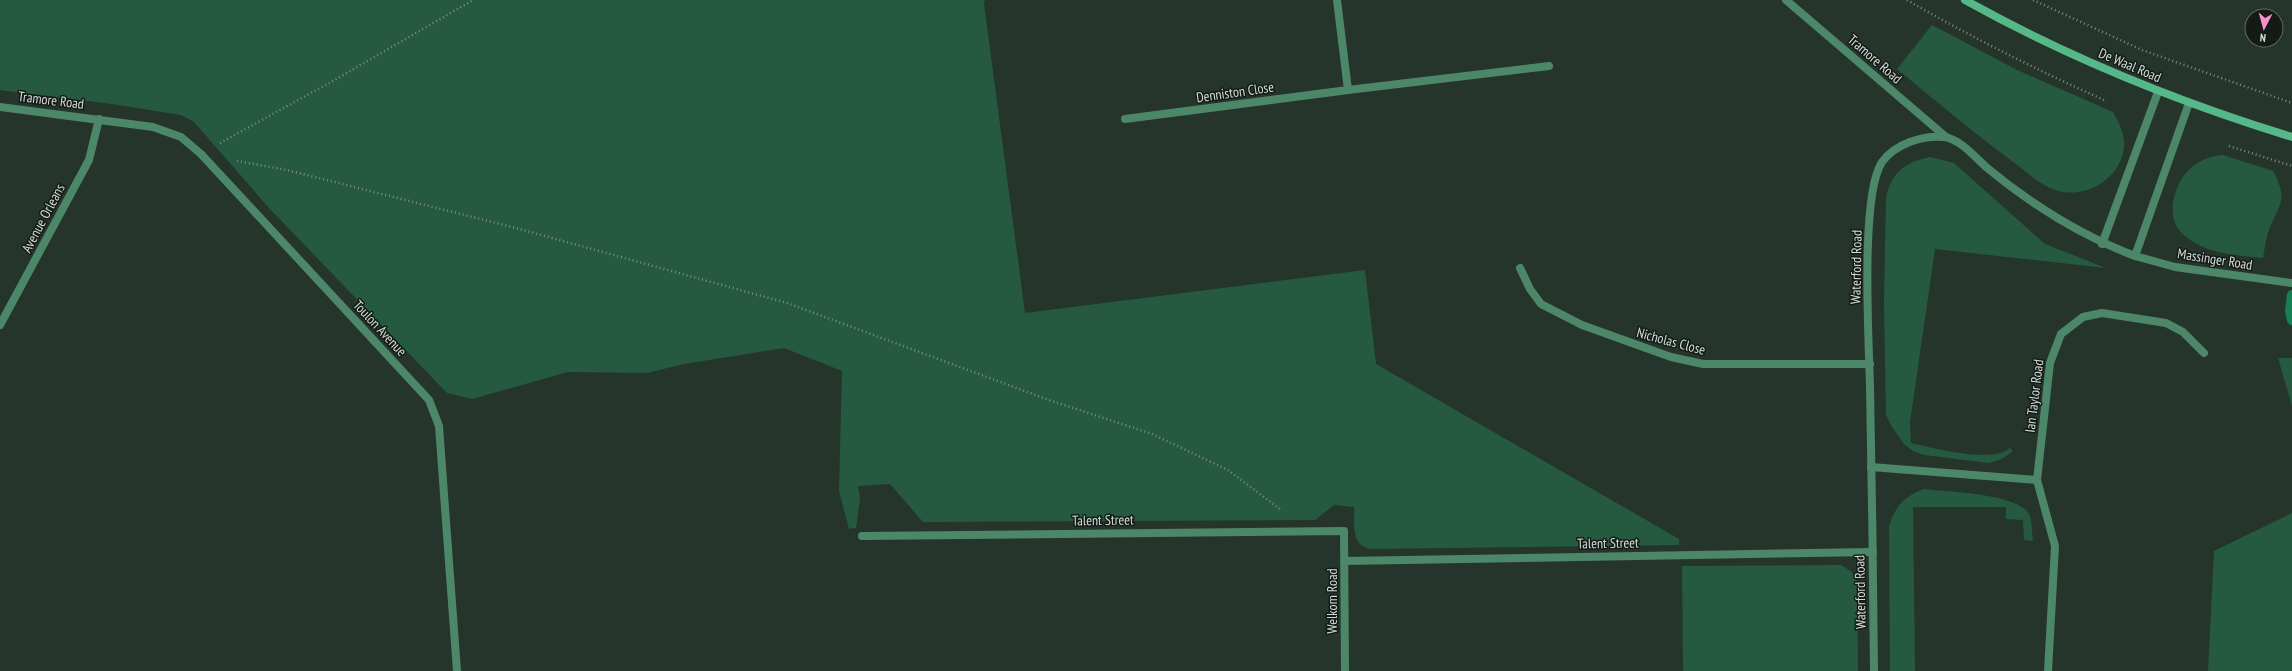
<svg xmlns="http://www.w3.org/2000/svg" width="2292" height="671" font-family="'PT Sans Narrow',sans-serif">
  <rect width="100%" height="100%" fill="#25352c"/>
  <path fill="#255a40" d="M0,0H985L984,4L1025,313L1365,270L1376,364L1679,539V545L1371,549C1350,545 1355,524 1354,507L1334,505L1315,520L923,522L890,484L858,486L860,499L856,528L849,529L839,491L842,371L784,348L684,364L647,373L568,372L472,399L447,393L269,208L194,122L181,115L112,104L0,90Z
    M1932,25L2017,70L2113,112C2120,124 2127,139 2123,153C2117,179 2089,196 2063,192C2045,189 2030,175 2016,164C1975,134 1936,101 1897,69Z
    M2223,155L2273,171C2287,198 2282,200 2270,227C2266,237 2265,247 2263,258C2235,255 2203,254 2182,233C2164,217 2175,180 2192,167C2202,159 2211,156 2223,155Z
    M1930,157L1954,163L2045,244L2106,268L1935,249L1910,422L1911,443C1933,448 1993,464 2010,448L2013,451L2002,459L1989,463L1924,455L1913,451L1904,444L1892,427L1886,415L1884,302L1886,198C1891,172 1906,162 1930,157Z
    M2278,358H2292V406Z
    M1924,489C1946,492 2021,493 2030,516C2032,523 2032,533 2033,541L2024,540L2023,520L2006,519V507H1913L1915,671H1890L1889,526C1895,507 1904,496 1924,489Z
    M2292,513V671H2208L2214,551Z
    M1841,565L1852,572L1857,582L1858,671H1683L1682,566Z"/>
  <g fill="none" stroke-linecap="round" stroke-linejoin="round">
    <path stroke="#168054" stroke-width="10" d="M2292,295L2290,310L2292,320"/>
    <path stroke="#7f8c85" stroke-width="2.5" stroke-dasharray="1 3" stroke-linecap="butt" d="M1907,0C1971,37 2037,70 2104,100
      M2033,0L2142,50L2292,103
      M220,143L331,82L473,0
      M2229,146L2292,166
      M237,161L287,170L516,228L787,303L1049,400L1152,434L1228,470L1280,509"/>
    <path stroke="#4d8769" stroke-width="8" d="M1337,0L1348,90
      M1786,0L1946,137
      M0,107L153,127L181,137L201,154L429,400L439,426L457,671
      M1125,119L1348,90L1549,66
      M2135,256L2175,267L2292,283
      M1520,268L1530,289L1541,304L1582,325L1671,357L1703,364H1870
      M0,325L89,160L99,119
      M1871,467L2037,480
      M862,536L1344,531L1345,671
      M1344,561L1873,552
      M2048,671L2055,546L2037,480L2050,363L2061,334L2083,317L2102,313L2166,323L2183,332L2204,353"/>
    <path stroke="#4d8769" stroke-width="8" d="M2102,244L2158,92
      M1874,671C1873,576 1872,482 1870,387C1869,342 1860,195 1882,162C1895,144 1922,135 1944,137C1960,139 1975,157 1986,167C2032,205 2079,235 2135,256L2189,103"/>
    <path stroke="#56b888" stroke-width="8" d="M1965,0C2069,58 2178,102 2292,137"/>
  </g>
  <g text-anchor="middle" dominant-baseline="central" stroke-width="3" stroke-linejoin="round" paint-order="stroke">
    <g font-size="14" fill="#d3ddd7" stroke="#141b17">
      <text transform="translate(1875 59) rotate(41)">Tramore Road</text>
      <text transform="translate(2130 65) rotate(23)">De Waal Road</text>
      <text transform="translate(1235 92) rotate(-8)">Denniston Close</text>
      <text transform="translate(51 100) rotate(7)">Tramore Road</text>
      <text transform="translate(43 218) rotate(-62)">Avenue Orleans</text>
      <text transform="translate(2215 259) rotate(9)">Massinger Road</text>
      <text transform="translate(1856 267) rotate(-89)">Waterford Road</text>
      <text transform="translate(380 328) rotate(47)">Toulon Avenue</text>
      <text transform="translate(1671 341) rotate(15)">Nicholas Close</text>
      <text transform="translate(2034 396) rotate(-83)">Ian Taylor Road</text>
      <text transform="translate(1103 520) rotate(-1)">Talent Street</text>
      <text transform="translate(1608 543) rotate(-1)">Talent Street</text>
      <text transform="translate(1860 592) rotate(-91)">Waterford Road</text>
      <text transform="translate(1332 601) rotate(-90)">Welkom Road</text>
    </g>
  </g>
  <g transform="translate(2264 28) rotate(186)"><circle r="19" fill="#141b17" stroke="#606964"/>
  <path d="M0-3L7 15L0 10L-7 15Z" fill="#f890cc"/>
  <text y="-6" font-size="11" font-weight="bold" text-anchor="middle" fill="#d3ddd7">N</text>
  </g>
</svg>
